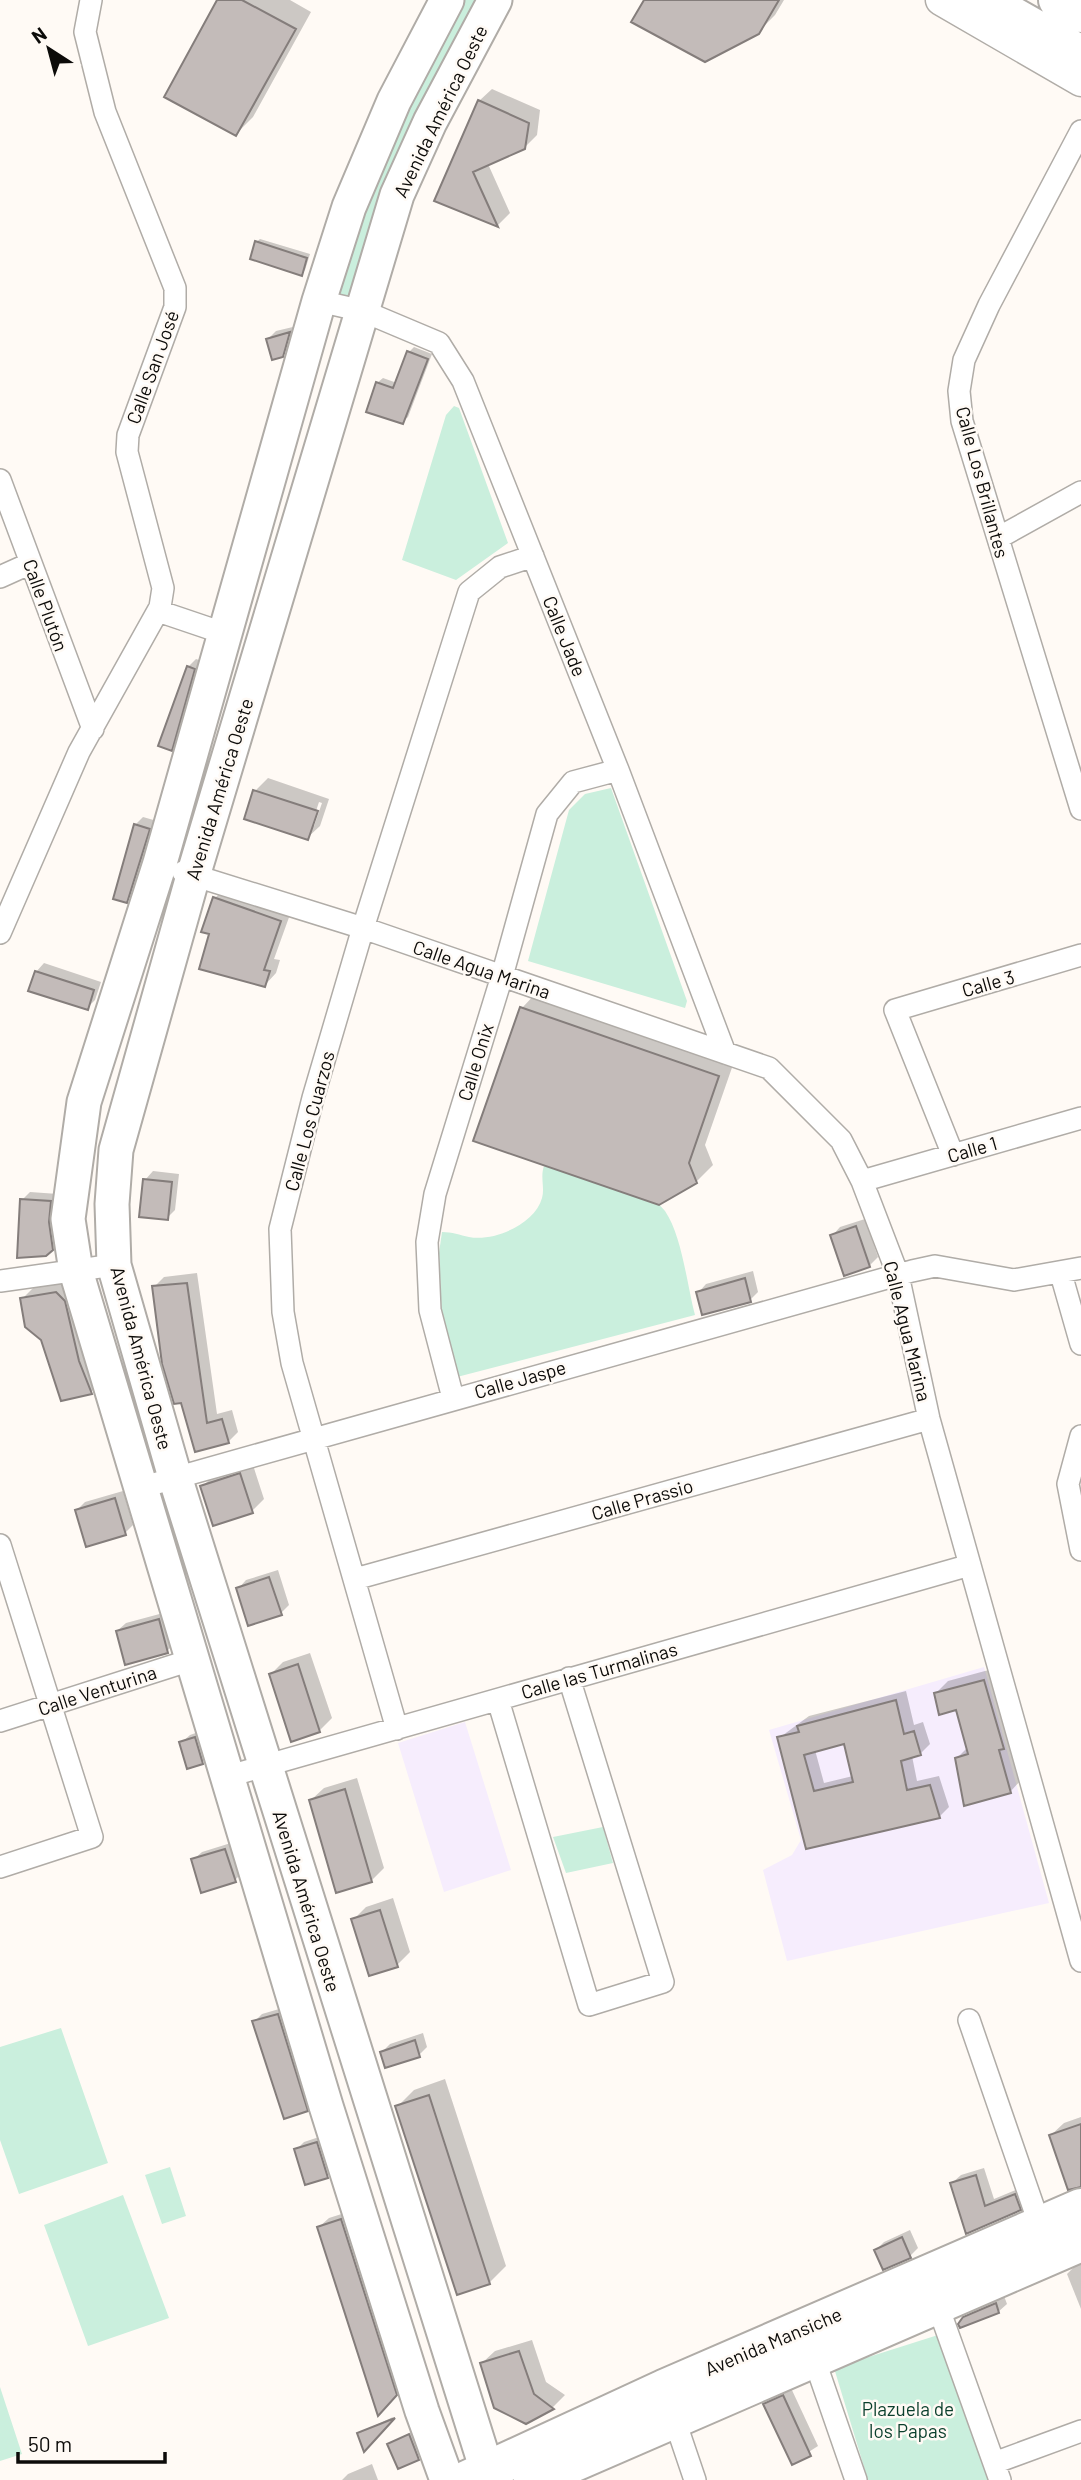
<svg xmlns="http://www.w3.org/2000/svg" width="1081" height="2480" font-family="Barlow,sans-serif">
  <rect width="100%" height="100%" fill="#fffaf5"/>
  <path fill="#f6edfd" d="M984,1667L1049,1903L787,1961L763,1870L792,1855L801,1840L769,1730Z
    M465,1722L511,1870L444,1892L398,1743Z"/>
  <path fill="#caefdd" d="M457,0H489L357,302L328,293L369,168Z
    M454,406L459,408L508,543L456,580L402,560L446,415Z
    M611,788L687,1001L685,1008L528,961L569,810L585,794Z
    M544,1166C574,1174 648,1186 665,1211C682,1236 687,1285 695,1315L457,1377L442,1320L439,1253L442,1232C452,1232 460,1235 469,1237C494,1242 535,1224 542,1198C545,1188 540,1177 544,1166Z
    M603,1827L613,1863L566,1873L553,1837Z
    M61,2028L108,2163L19,2194L0,2140V2047Z
    M170,2167L186,2216L162,2224L145,2175Z
    M123,2195L169,2318L88,2346L44,2225Z
    M938,2335L989,2480H868L834,2368Z
    M0,2387L22,2454L0,2461Z"/>
  <path fill="#0003" fill-rule="evenodd" d="M219,0H290L311,12L253,117L236,134Z
    M646,0H784L775,15L758,32Z
    M492,89L540,110L537,135L524,148L488,164L510,213L498,225L437,200L479,101Z
    M260,239L310,254L305,270L301,274L256,242Z
    M297,326L291,346L282,355L268,339L276,331Z
    M414,347L432,354L408,417L402,422L377,383L383,378L397,383L409,352Z
    M196,659L202,661L179,741L171,749L188,667Z
    M268,778L329,799L320,826L307,838L255,791ZM319,802L322,803L314,826H311Z
    M143,817L157,821L135,892L127,901L135,825Z
    M226,887L292,909L274,959L280,960L276,973L265,985L211,933L215,898Z
    M44,963L101,982L95,1000L87,1008L36,972Z
    M538,991L735,1059L705,1145L713,1165L696,1182L522,1008Z
    M153,1171L179,1174L175,1210L167,1218L145,1180Z
    M30,1192L58,1194L61,1240L52,1249L22,1200Z
    M865,1219L878,1257L869,1266L832,1236L840,1227Z
    M753,1271L758,1292L750,1300L698,1293L706,1284Z
    M197,1273L217,1414L232,1410L238,1432L228,1442L196,1450L154,1287L164,1277Z
    M69,1280L104,1380L91,1392L42,1339L22,1299L35,1286Z
    M252,1462L264,1499L252,1511L202,1487L215,1474Z
    M123,1491L133,1525L125,1533L77,1510L85,1502Z
    M278,1570L289,1605L281,1613L238,1589L246,1580Z
    M167,1612L175,1643L167,1651L117,1631L126,1623Z
    M310,1653L332,1718L319,1731L271,1674L283,1662Z
    M996,1668L1022,1779L1010,1792L957,1758L968,1747L957,1708L935,1694L948,1681Z
    M906,1691L914,1725L923,1722L930,1744L920,1754L912,1756L917,1781L939,1776L949,1807L939,1817L807,1847L779,1738L809,1716ZM846,1742L853,1776L824,1783L815,1750Z
    M204,1730L211,1754L203,1762L188,1766L181,1743L190,1735Z
    M357,1778L384,1868L371,1881L311,1800L324,1788Z
    M234,1842L243,1872L235,1880L193,1860L202,1852Z
    M393,1898L410,1952L397,1965L353,1920L366,1907Z
    M286,2007L315,2102L307,2110L254,2022L262,2014Z
    M423,2033L427,2047L419,2055L382,2052L390,2044Z
    M445,2079L506,2266L489,2283L397,2107L414,2090Z
    M1081,2117V2185L1051,2135L1064,2123Z
    M325,2135L336,2168L328,2176L307,2183L296,2150L304,2142Z
    M984,2168L994,2199L1023,2187L1028,2201L1020,2209L967,2232L952,2183L961,2175Z
    M351,2211L406,2383L388,2404L319,2227L329,2218Z
    M910,2230L918,2248L910,2256L876,2250L884,2242Z
    M1081,2260V2309L1067,2274Z
    M1004,2296L1007,2304L998,2312L964,2318L973,2310Z
    M532,2340L546,2382L565,2395L552,2408L526,2422L482,2363L495,2351Z
    M791,2388L818,2446L793,2462L765,2404L773,2396Z
    M393,2417L368,2446L359,2433Z
    M412,2432L422,2455L418,2458L389,2444Z
    M372,2464L378,2480H342L348,2474Z"/>
  <path fill="#c3bbb9" stroke="#847d7b" stroke-width="2" fill-rule="evenodd" d="M217,0H242L296,29L236,136L164,97Z
    M644,0H779L759,34L705,62L631,22Z
    M478,100L529,123L525,149L473,172L498,227L434,201Z
    M255,241L307,258L302,276L250,259Z
    M290,332L283,357L272,360L266,339Z
    M407,351L428,359L403,424L366,412L376,382L393,388Z
    M187,666L195,669L172,751L158,746Z
    M253,790L318,811L308,840L244,819Z
    M134,824L150,829L127,903L113,899Z
    M213,897L281,921L264,970L270,971L265,987L199,969L209,934L201,932Z
    M35,971L94,990L88,1010L28,991Z
    M520,1007L719,1076L689,1163L697,1183L659,1205L473,1141Z
    M143,1179L172,1182L168,1220L139,1217Z
    M20,1199L51,1201L49,1222L53,1250L46,1256L17,1258Z
    M856,1226L870,1267L844,1276L830,1235Z
    M745,1278L751,1302L702,1315L696,1292Z
    M187,1283L207,1423L222,1419L229,1443L195,1452L181,1403L174,1404L162,1364L152,1286Z
    M56,1292L65,1301L79,1361L92,1394L61,1401L41,1340L25,1327L20,1298Z
    M240,1473L253,1513L213,1526L200,1486Z
    M115,1498L126,1535L86,1547L75,1510Z
    M269,1577L282,1615L248,1626L236,1588Z
    M159,1619L168,1653L125,1665L116,1631Z
    M298,1664L320,1732L291,1742L269,1674Z
    M984,1680L1004,1749L999,1750L1011,1793L964,1806L955,1758L968,1754L956,1710L939,1715L934,1693Z
    M896,1700L904,1734L914,1731L921,1755L901,1761L907,1790L930,1785L940,1818L806,1849L777,1737L799,1732L797,1726ZM844,1744L853,1782L814,1791L804,1755Z
    M195,1737L203,1764L187,1769L179,1742Z
    M345,1789L372,1882L336,1893L309,1800Z
    M225,1849L236,1882L201,1893L191,1859Z
    M380,1910L398,1967L369,1976L351,1919Z
    M278,2014L308,2111L284,2119L252,2021Z
    M415,2040L420,2057L385,2068L380,2052Z
    M429,2095L490,2284L457,2295L395,2106Z
    M1081,2124V2187L1068,2190L1049,2135Z
    M317,2142L328,2178L305,2185L294,2149Z
    M976,2175L985,2206L1015,2194L1021,2210L966,2234L950,2183Z
    M341,2219L397,2395L378,2416L317,2227Z
    M902,2237L911,2258L883,2270L874,2250Z
    M996,2303L999,2313L960,2328L958,2324L963,2317Z
    M519,2351L534,2394L554,2409L526,2424L494,2408L480,2363Z
    M783,2395L811,2456L792,2465L763,2404Z
    M395,2418L364,2452L357,2433Z
    M409,2434L419,2460L398,2469L387,2444Z"/>
  <g fill="none" stroke-linecap="round" stroke-linejoin="round">
    <g stroke="#b0aca7" stroke-width="24">
      <path id="street" d="M1081,131L989,305L964,360L959,391L962,421L1081,809
        M319,301L363,311L439,343L463,381L618,770L725,1053
        M0,480L93,729
        M998,538L1081,492
        M0,577L31,563
        M158,611L226,634
        M183,872L363,928L769,1068L841,1140L862,1181L898,1275L929,1419L1081,1961
        M0,933L79,752L160,607L163,588L127,452L128,435L175,307V288L105,112L85,32L91,0
        M953,1155L895,1010L1081,955
        M862,1181L1081,1118
        M1061,1274L1081,1344
        M0,1281L114,1265
        M453,1398L430,1310L427,1242L435,1194L502,976L547,814L573,782L618,770
        M1081,1436L1068,1484L1081,1550
        M143,1487L912,1271L935,1266L1014,1280L1081,1268
        M0,1545L92,1837L0,1867
        M355,1579L929,1419
        M498,1700L589,2005L663,1982L569,1678
        M0,1721L194,1659
        M397,1729L292,1363L283,1312L280,1229L313,1098L363,928L469,592L500,567L533,556
        M229,1776L970,1565
        M969,2020L1040,2226
        M935,2298L1000,2480
        M811,2350L856,2480
        M672,2412L695,2480
        M994,2463L1081,2431"/>
    </g>
    <g stroke="#b0aca7" stroke-width="33">
      <path id="secondary" d="M941,0L1081,81"/>
    </g>
    <g stroke="#b0aca7" stroke-width="37">
      <path id="primary" d="M447,2480L422,2411L326,2106L76,1271L68,1219L84,1102L160,863L319,301L349,207L394,101L447,0
        M490,2480L175,1477L114,1265L112,1204L116,1150L193,876L397,195L430,122L495,0"/>
    </g>
    <g stroke="#b0aca7" stroke-width="42">
      <path id="highway" d="M984,0L1081,55
        M1058,0L1081,13
        M467,2480L664,2389L1081,2208
        M533,2480L1081,2242"/>
    </g>
    <use href="#street" stroke="#fff" stroke-width="21"/>
    <use href="#secondary" stroke="#fff" stroke-width="30"/>
    <use href="#primary" stroke="#fff" stroke-width="33"/>
    <use href="#highway" stroke="#fff" stroke-width="38"/>
  </g>
  <g text-anchor="middle" dominant-baseline="central" stroke-width="5" stroke-linejoin="round" paint-order="stroke">
    <g font-size="19" fill="#0c0b09" stroke="#fffaf5">
      <text transform="translate(440 111) rotate(-64)">Avenida América Oeste</text>
      <text transform="translate(152 367) rotate(-70)">Calle San José</text>
      <text transform="translate(983 482) rotate(75)">Calle Los Brillantes</text>
      <text transform="translate(46 605) rotate(70)">Calle Plutón</text>
      <text transform="translate(565 636) rotate(68)">Calle Jade</text>
      <text transform="translate(219 789) rotate(-73)">Avenida América Oeste</text>
      <text transform="translate(482 969) rotate(19)">Calle Agua Marina</text>
      <text transform="translate(988 983) rotate(-16)">Calle 3</text>
      <text transform="translate(475 1062) rotate(-73)">Calle Onix</text>
      <text transform="translate(309 1121) rotate(-75)">Calle Los Cuarzos</text>
      <text transform="translate(972 1149) rotate(-16)">Calle 1</text>
      <text transform="translate(908 1331) rotate(76)">Calle Agua Marina</text>
      <text transform="translate(142 1358) rotate(75)">Avenida América Oeste</text>
      <text transform="translate(520 1379) rotate(-16)">Calle Jaspe</text>
      <text transform="translate(642 1499) rotate(-16)">Calle Prassio</text>
      <text transform="translate(599 1670) rotate(-16)">Calle las Turmalinas</text>
      <text transform="translate(97 1690) rotate(-18)">Calle Venturina</text>
      <text transform="translate(307 1901) rotate(73)">Avenida América Oeste</text>
      <text transform="translate(773 2341) rotate(-23)">Avenida Mansiche</text>
    </g>
    <g font-size="19" fill="#0a3f2c" stroke="#fffaf5">
      <text x="908" y="2408">Plazuela de<tspan x="908" dy="22">los Papas</tspan></text>
    </g>
  </g>
  <g transform="translate(49 49) rotate(324)" stroke="#fffaf5" stroke-width="5" paint-order="stroke">
  <path d="M0-5L12 26L0 18L-12 26Z" fill="#0c0b09"/>
  <text y="-10" font-size="19" font-weight="bold" text-anchor="middle" fill="#0c0b09">N</text>
  </g>
  <path d="M18 2452v10h147v-10" fill="none" stroke="#0c0b09" stroke-width="3.5"/>
  <text x="28" y="2452" font-size="21" fill="#0c0b09" stroke="#fffaf5" stroke-width="5" paint-order="stroke">50 m</text>
</svg>
